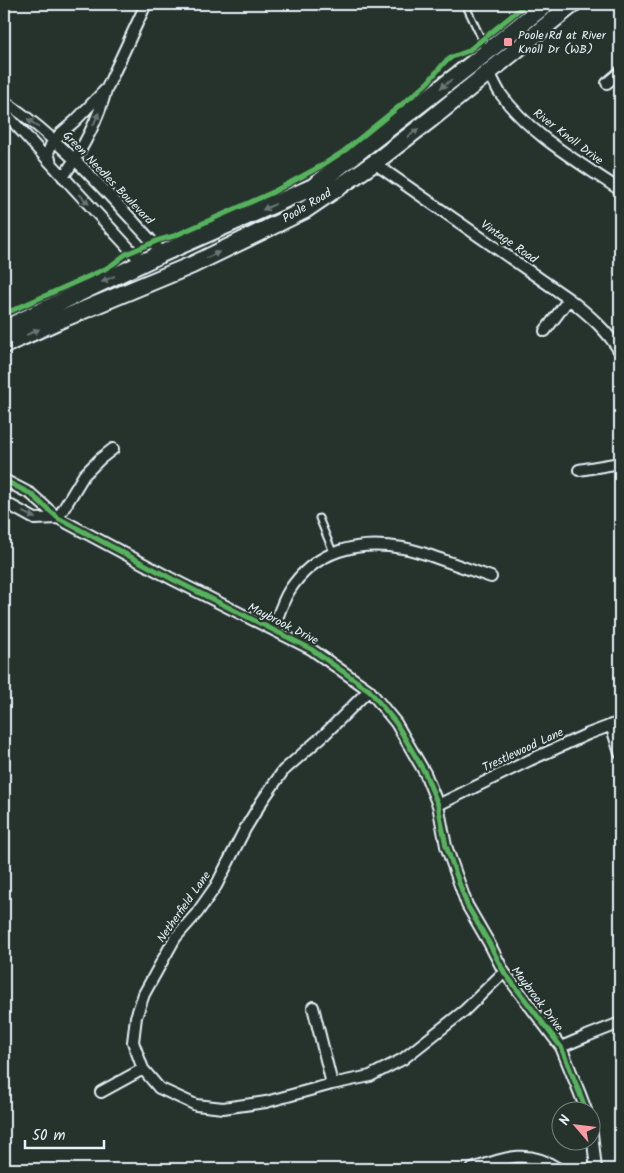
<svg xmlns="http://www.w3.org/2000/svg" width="624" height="1173" font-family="Kalam,sans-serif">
  <rect width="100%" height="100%" fill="#26332d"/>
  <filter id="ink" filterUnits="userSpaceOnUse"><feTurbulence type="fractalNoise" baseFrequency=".02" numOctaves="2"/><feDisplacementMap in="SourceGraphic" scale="10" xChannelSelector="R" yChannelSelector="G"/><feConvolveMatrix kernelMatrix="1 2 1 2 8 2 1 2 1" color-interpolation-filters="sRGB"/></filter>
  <g filter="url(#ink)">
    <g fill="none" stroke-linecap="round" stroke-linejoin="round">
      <g stroke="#e8f1f8" stroke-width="9">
        <path id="lane" d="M465,4L482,40L483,49
          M319,518L333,552"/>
      </g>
      <g stroke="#e8f1f8" stroke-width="14">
        <path id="street" d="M489,73C493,79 496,87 500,93C530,135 579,162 620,190
          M607,83L620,72
          M4,101C63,141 109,195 157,247L152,259
          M4,112L137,257L149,258
          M51,163L48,153L51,145L60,134L75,121L105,90
          M374,163L569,299C589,315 607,330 620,352
          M63,177C82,150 98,121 106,90L146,4
          M545,331L569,299
          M579,470L620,463
          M4,480L31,494L58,518L174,580L311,649L369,690L396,723L425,773L438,805L446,846L467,905L489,943L504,972L561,1047L580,1094L586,1110
          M4,502L35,519L58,518
          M58,518L84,475L100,459L113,449
          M273,629C278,617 282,602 289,591C315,550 358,540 403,548C416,550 428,555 440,559C457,565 474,571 491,577
          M369,690L325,734L283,771L262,801L245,829L216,886L197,913L175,938L144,994L136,1017L133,1042L143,1069L159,1088L196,1105L223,1108L266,1102L332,1084L370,1076L403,1059L464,1011L504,972
          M611,725L620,753
          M438,805L530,760L588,734L620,722
          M313,1007L332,1084
          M561,1047L587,1036L620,1023
          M101,1092L143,1069
          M592,1133L596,1169
          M472,1169C504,1158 528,1148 559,1169"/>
      </g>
      <g stroke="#e8f1f8" stroke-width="20">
        <path id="primary" d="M4,329L161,254L313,187L477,60L546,4
          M4,345L62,319L192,265L258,233L305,210L374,163L431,119L573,4"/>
      </g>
      <use href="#lane" stroke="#26332d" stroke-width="5"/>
      <use href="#street" stroke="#26332d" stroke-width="10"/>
      <use href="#primary" stroke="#26332d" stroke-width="16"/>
      <g stroke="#26332d" stroke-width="8">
        <path id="cycleway" d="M4,314L105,269L113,264L126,254L159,240L174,236L271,193L321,166L344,151L417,92L428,82L444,63L452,57L468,51L526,4
          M4,480L31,494L58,518L174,580L311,649L369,690L396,723L425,773L438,805L446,846L467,905L489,943L504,972L561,1047L580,1094L586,1110"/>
      </g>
      <use href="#cycleway" stroke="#56b35d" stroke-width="5"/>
    </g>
    <defs><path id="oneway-solid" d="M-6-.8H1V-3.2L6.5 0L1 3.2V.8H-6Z" transform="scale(1.25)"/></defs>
    <g fill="#6a7674">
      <use href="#oneway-solid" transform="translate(446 84) rotate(142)"/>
      <use href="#oneway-solid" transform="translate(96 119) rotate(-67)"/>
      <use href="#oneway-solid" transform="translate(33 123) rotate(-142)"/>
      <use href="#oneway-solid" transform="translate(413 133) rotate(-38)"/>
      <use href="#oneway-solid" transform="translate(84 199) rotate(47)"/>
      <use href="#oneway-solid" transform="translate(269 207) rotate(156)"/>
      <use href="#oneway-solid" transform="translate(213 255) rotate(-25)"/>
      <use href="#oneway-solid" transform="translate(108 279) rotate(155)"/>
      <use href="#oneway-solid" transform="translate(33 332) rotate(-24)"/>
      <use href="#oneway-solid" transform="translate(29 515) rotate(25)"/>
    </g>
  </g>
  <rect fill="#ff9aa2" stroke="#26332d" stroke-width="2" x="503" y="37" width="10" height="10" rx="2.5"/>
  <g text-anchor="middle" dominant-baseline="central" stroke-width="4.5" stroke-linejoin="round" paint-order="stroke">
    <g font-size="12" fill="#e8f1f8" stroke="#26332d" text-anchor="start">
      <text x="518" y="35">Poole Rd at River<tspan x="518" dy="14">Knoll Dr (WB)</tspan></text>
    </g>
    <g font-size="12" fill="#e8f1f8" stroke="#26332d">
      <text transform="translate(568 137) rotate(37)">River Knoll Drive</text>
      <text transform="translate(108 178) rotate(46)">Green Needles Boulevard</text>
      <text transform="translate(307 206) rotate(-31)">Poole Road</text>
      <text transform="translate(509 242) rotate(35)">Vintage Road</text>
      <text transform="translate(283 624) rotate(27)">Maybrook Drive</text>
      <text transform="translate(523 750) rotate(-25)">Trestlewood Lane</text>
      <text transform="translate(184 907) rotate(-55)">Netherfield Lane</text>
      <text transform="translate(537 999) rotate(53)">Maybrook Drive</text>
    </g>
  </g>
  <rect width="624" height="1173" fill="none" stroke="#26332d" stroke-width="20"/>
  <rect x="10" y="10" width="604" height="1153" fill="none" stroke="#e8f1f8" stroke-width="2" filter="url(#ink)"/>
  <g transform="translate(576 1126) rotate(298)"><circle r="24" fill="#26332d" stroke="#747f7e"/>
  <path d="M0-4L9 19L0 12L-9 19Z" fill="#ff9aa2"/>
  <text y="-8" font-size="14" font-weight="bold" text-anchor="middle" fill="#e8f1f8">N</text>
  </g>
  <path d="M25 1140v8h79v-8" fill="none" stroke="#e8f1f8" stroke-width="2.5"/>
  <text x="32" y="1140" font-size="15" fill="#e8f1f8" stroke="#26332d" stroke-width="4" paint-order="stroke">50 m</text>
</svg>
